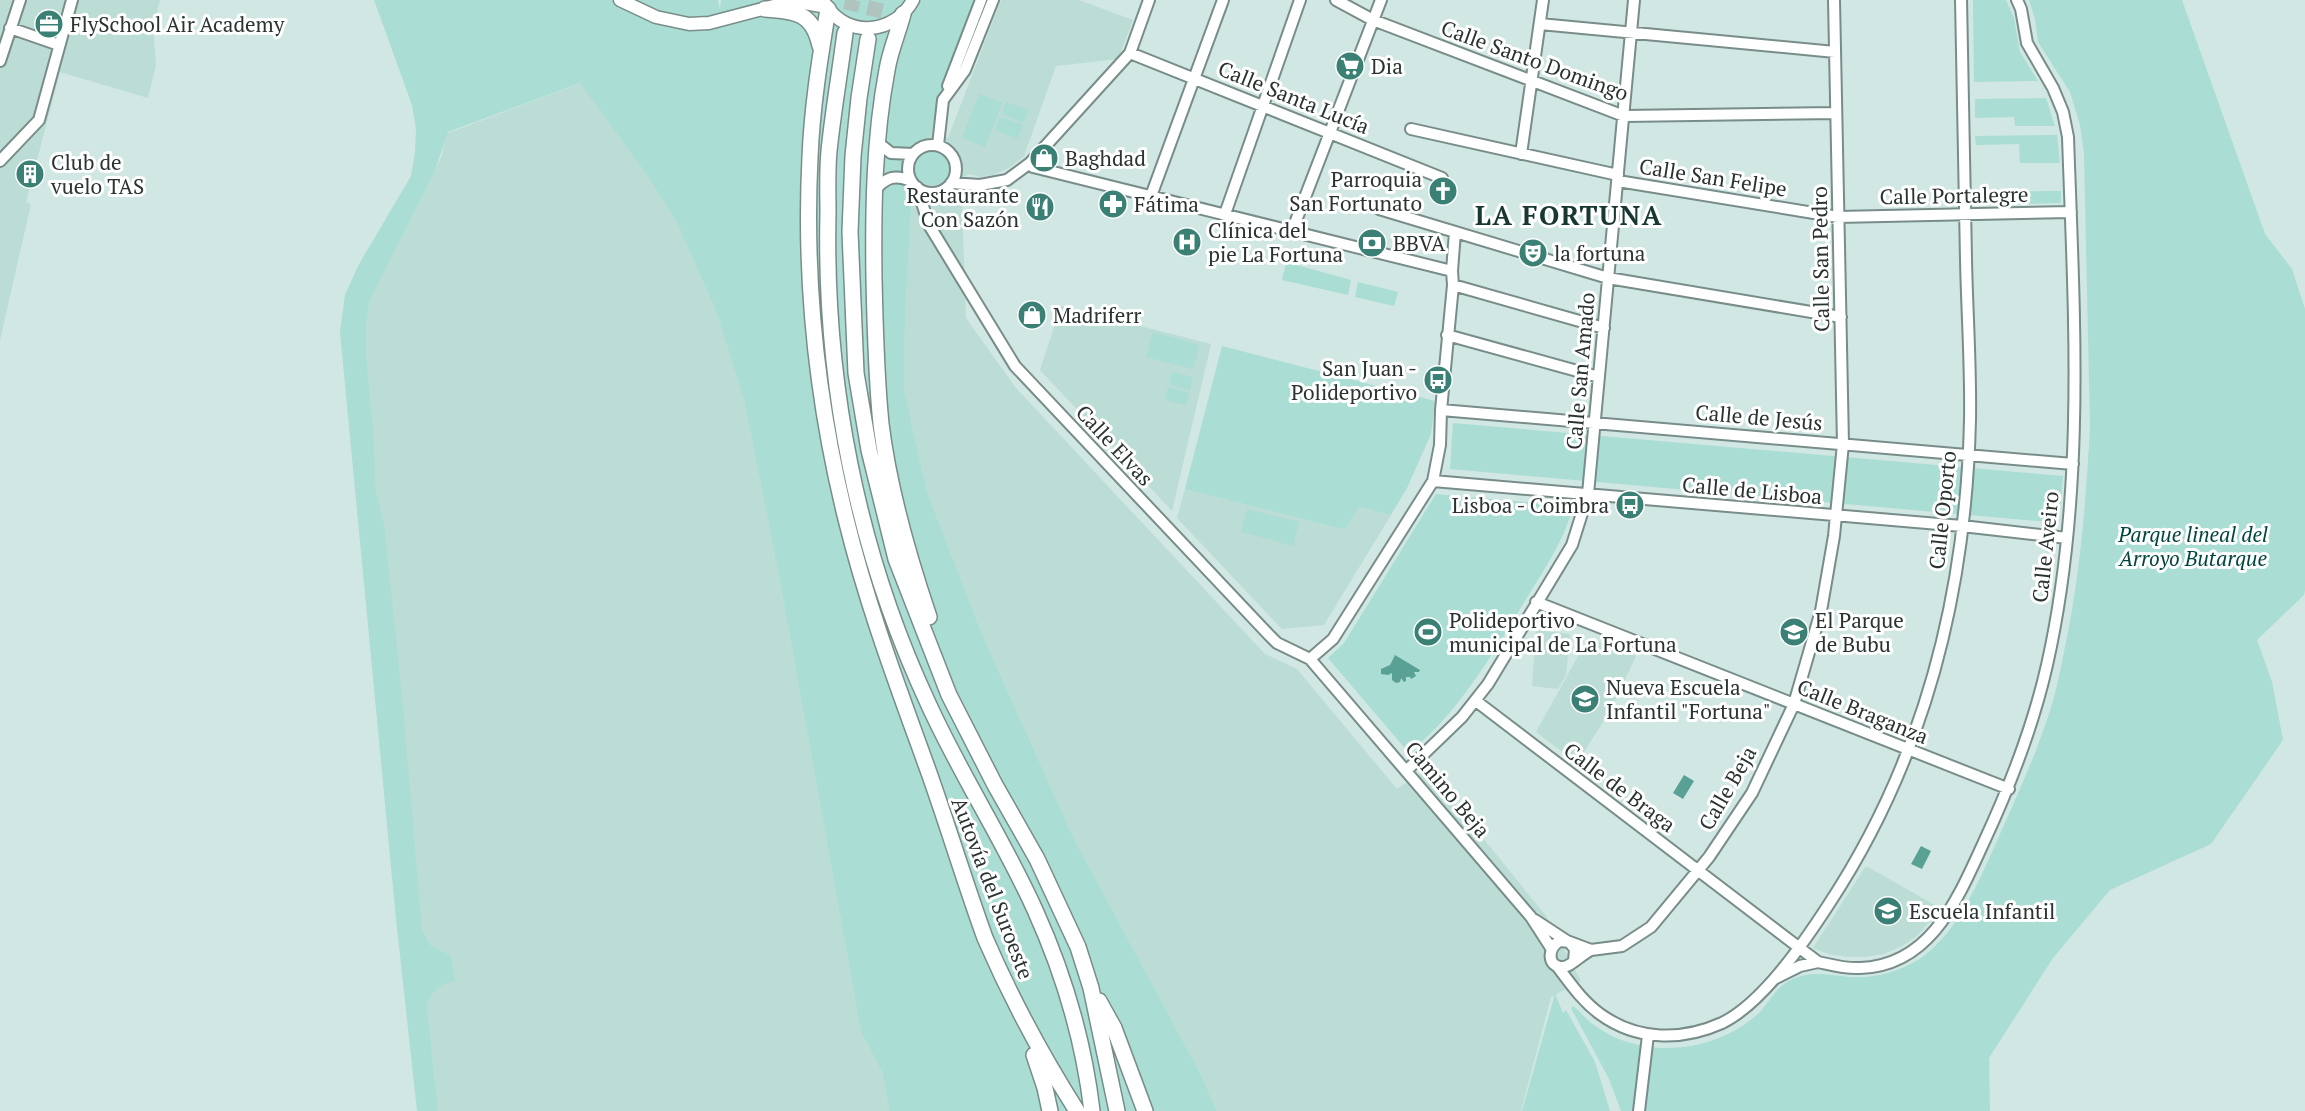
<svg xmlns="http://www.w3.org/2000/svg" width="2305" height="1111" font-family="'PT Serif',serif">
  <rect width="100%" height="100%" fill="#d0e7e3"/>
  <path fill="#bcdcd6" d="M0,0H160L153,26L156,65L148,98L60,72L26,202L31,204L0,340Z
    M1001,0H1079L1133,20L1118,59L1056,66L1024,156L1009,168L993,175L980,177L969,174L961,178L966,318L1016,388L1265,654L1297,669L1397,789L1427,769L1546,916L1581,981L1551,997L1521,1111H1217L1200,1073L1074,839L982,634L927,492L904,390L905,317L911,208L932,127L948,138Z
    M581,83L647,175L676,221L716,311L744,400L779,576L861,1032L883,1074L889,1111H438L427,1005L432,992L439,986L456,980L451,956L431,946L422,930L384,522L376,490L374,440L366,352V325L370,300L434,173L442,155L446,134Z
    M1061,306L1211,344L1172,511L1040,370Z
    M1185,489L1345,530L1359,507L1391,515L1324,625L1282,629L1177,518Z
    M1536,630L1570,634L1566,675L1558,689L1532,686Z
    M1588,638L1636,656L1611,709L1577,763L1536,732Z
    M1866,866L1940,908L1937,913L1917,936L1902,946L1884,954L1865,957H1847L1829,954L1813,948Z"/>
  <path fill="#aaddd3" d="M374,0H718L720,9L721,0H974L941,95L926,151C965,150 950,201 918,180L911,208L905,317L904,390L927,492L982,634L1074,839L1200,1073L1217,1111H889L883,1074L861,1032L779,576L744,400L716,311L676,221L647,175L580,83L448,132L434,173L370,300L366,325V352L374,440L376,490L384,522L403,708L422,930L431,946L451,956L456,981C439,984 433,990 427,1005L438,1111H417L396,919L340,332L345,295L358,266L411,176L415,152L416,129L412,105Z
    M1973,0H2006L2014,18L2020,52L2038,81L1974,82Z
    M2029,0H2182L2265,234L2292,269L2305,309V590L2304,595L2257,640L2272,682L2283,740L2211,844L2110,890L2053,958L1989,1058L1990,1111H1621L1609,1079L1571,1008L1573,1006C1580,1012 1587,1020 1594,1025C1642,1061 1716,1053 1759,1013C1768,1004 1774,991 1784,984C1808,969 1824,975 1849,977C1872,979 1898,972 1918,960C1955,936 1975,889 1993,850C2012,807 2033,762 2048,717C2055,696 2060,673 2064,652C2080,578 2086,502 2090,427L2084,153L2080,125L2070,92L2038,42L2035,19Z
    M979,94L1002,103L985,147L962,138Z
    M2046,98L2055,126H2015L2014,117L1975,118V99Z
    M1006,102L1028,110L1024,123L1002,114Z
    M1000,117L1023,125L1018,139L995,130Z
    M2057,135L2060,163H2020L2019,144L1976,145L1975,136Z
    M2061,191V203L1977,205V192Z
    M1286,262L1351,280L1348,295L1282,280Z
    M1358,282L1398,292L1394,306L1355,297Z
    M1153,332L1199,345L1193,369L1146,357Z
    M1222,346L1435,401L1431,434L1407,488L1391,515L1359,507L1345,530L1185,489Z
    M1172,372L1193,377L1190,390L1169,384Z
    M1168,387L1189,393L1186,405L1165,400Z
    M1453,423L2063,476L2059,523L1450,469Z
    M1436,494L1573,506C1565,539 1545,568 1528,596C1493,653 1461,710 1409,753L1328,658L1344,643Z
    M1247,509L1299,522L1293,546L1241,532Z
    M1555,994L1563,1013L1566,1010L1595,1062L1610,1111H1522Z"/>
  <path fill="#5aa195" d="M1395,655L1420,670L1419,672H1414L1416,676L1411,679L1410,677H1406V681L1404,682L1401,678L1400,682L1396,683L1392,680V673L1388,675L1381,674V669L1390,665Z
    M1684,775L1694,781L1683,799L1673,793Z
    M1921,846L1931,851L1922,869L1911,864Z"/>
  <g fill="none" stroke-linecap="round" stroke-linejoin="round">
    <path stroke="#afc3bf" stroke-width="15" stroke-dasharray="15 8" stroke-linecap="butt" d="M845,33L853,0
      M868,39L877,0"/>
    <g stroke="#788d89" stroke-width="14">
      <path id="minor" d="M1336,0L1373,20L1624,116L1836,113
        M1540,24L1835,52
        M10,28L59,45
        M1130,53L1442,178
        M0,61L20,0
        M948,86L981,0
        M1411,129L1618,175
        M877,142L891,153L913,154
        M938,145L943,100L965,70L993,0
        M908 169a24 24 0 1 1 48 0a24 24 0 1 1-48 0Z
        M1521,154L1543,0
        M0,161L39,120L72,0
        M1030,163L1033,167L1452,271
        M1618,181L1838,217L2071,212
        M951,183L980,185L1007,180L1030,163L1130,53L1149,0
        M917,187L929,225L1015,366L1269,635L1277,643L1310,659L1531,917L1551,948
        M874,191C886,177 895,174 911,181
        M1151,196L1223,0
        M1379,209L1608,278L1841,317
        M1225,214L1300,0
        M1292,231L1381,0
        M1453,285L1604,328
        M1447,335L1599,377
        M1441,410L2073,464
        M1433,481L1962,526L2067,538
        M1536,602L2009,789
        M1310,659L1333,639L1433,481L1440,445L1441,410L1453,285L1452,271L1455,232
        M1476,701L1818,962C1832,965 1845,969 1860,968C1931,966 1958,898 1983,844C2010,786 2033,727 2047,665C2086,492 2074,313 2068,137L2063,112L2053,88L2027,43L2021,9L2017,0
        M1406,771L1462,717L1488,684L1572,545L1588,494L1634,0
        M1535,920L1567,941L1591,950C1582,954 1570,967 1563,967C1547,968 1547,947 1560,941L1569,942L1575,949L1574,961
        M1591,950L1622,946L1651,927L1709,857L1752,793L1794,704L1821,611L1834,536L1843,444L1834,0
        M1557,966C1570,983 1582,1001 1600,1014C1637,1041 1682,1041 1722,1023C1763,1003 1805,941 1829,904C1925,758 1966,594 1970,420C1971,366 1967,312 1966,259C1964,172 1963,86 1961,0
        M1776,978L1800,966L1818,962
        M1639,1111L1648,1035"/>
    </g>
    <g stroke="#788d89" stroke-width="15">
      <path id="major" d="M620,0L656,17L689,24L709,23L793,1L827,7
        M826,5C847,39 895,34 913,0"/>
    </g>
    <g stroke="#788d89" stroke-width="18">
      <path id="highway" d="M765,9C796,11 813,13 820,46
        M828,9C820,58 812,107 810,157C804,277 817,402 846,519C867,605 898,687 928,770C948,826 965,883 985,938C1011,998 1042,1056 1077,1111
        M903,14C898,33 890,51 887,70C874,139 873,209 874,279C875,327 876,375 881,424C889,489 908,555 929,617
        M845,33C840,72 833,112 829,151C827,172 828,193 828,213C824,381 857,551 928,703C960,774 1003,839 1035,910C1063,972 1084,1043 1092,1111
        M868,39L859,98L853,156L850,232L856,373L869,450L896,559L949,695L995,785L1037,859L1078,947L1091,988L1117,1111
        M1099,1001L1114,1028L1145,1111
        M1034,1055L1045,1088L1050,1111"/>
    </g>
    <use href="#minor" stroke="#fff" stroke-width="10"/>
    <use href="#major" stroke="#fff" stroke-width="12"/>
    <use href="#highway" stroke="#fff" stroke-width="15"/>
  </g>
  <defs>
    <g id="office-disc" transform="scale(1.5)"><circle r="9.5" fill="#3b8075" stroke="#fff"/><path d="M-6-3h4V-5.5h4V-3h4V5H-6ZM-1-4.5V-3h2v-1.5ZM-6 0V1H6V0Z" fill="#fff"/></g>
    <g id="supermarket-disc" transform="scale(1.5)"><circle r="9.5" fill="#3b8075" stroke="#fff"/><path d="M-6-5.5h2.5l.6 2H6L4.5 2H-2.5L-4.4-4H-6ZM-1.5 3.2a1.3 1.3 0 1 0 .1 0ZM3 3.2a1.3 1.3 0 1 0 .1 0Z" fill="#fff"/></g>
    <g id="shop-disc" transform="scale(1.5)"><circle r="9.5" fill="#3b8075" stroke="#fff"/><path d="M-5-2.5h2.3a2.7 3.5 0 0 1 5.4 0H5L5.5 6h-11ZM-1.5-2.5h3a1.5 2.3 0 0 0-3 0Z" fill="#fff"/></g>
    <g id="building-disc" transform="scale(1.5)"><circle r="9.5" fill="#3b8075" stroke="#fff"/><path d="M-4-6H4V6H1V3H-1V6H-4ZM-2.5-4.3h1.7v1.8h-1.7ZM.8-4.3h1.7v1.8H.8ZM-2.5-1h1.7V.8h-1.7ZM.8-1h1.7V.8H.8Z" fill="#fff"/></g>
    <g id="church-disc" transform="scale(1.5)"><circle r="9.5" fill="#3b8075" stroke="#fff"/><path d="M-1.2-6h2.4v3.5h3.3v2.4h-3.3V6h-2.4V-.1h-3.3v-2.4h3.3Z" fill="#fff"/></g>
    <g id="pharmacy-disc" transform="scale(1.5)"><circle r="9.5" fill="#3b8075" stroke="#fff"/><path d="M-2-6h4v4h4v4h-4v4h-4v-4h-4v-4h4Z" fill="#fff"/></g>
    <g id="restaurant-disc" transform="scale(1.5)"><circle r="9.5" fill="#3b8075" stroke="#fff"/><path d="M-5-6h1v4h1v-4h1v4h1v-4h1v5L-1.5 .5V6h-2V.5L-5-1ZM5-6V6H3V1.5H1.5Q1.5-4 5-6Z" fill="#fff"/></g>
    <g id="hospital-disc" transform="scale(1.5)"><circle r="9.5" fill="#3b8075" stroke="#fff"/><path d="M-5-5h3v3.5h4V-5h3V5h-3V1.5h-4V5h-3Z" fill="#fff"/></g>
    <g id="bank-disc" transform="scale(1.5)"><circle r="9.5" fill="#3b8075" stroke="#fff"/><path d="M-6-4H6V4H-6ZM0-2.3a2.3 2.3 0 1 0 0 4.6a2.3 2.3 0 1 0 0-4.6Z" fill="#fff"/></g>
    <g id="theatre-disc" transform="scale(1.5)"><circle r="9.5" fill="#3b8075" stroke="#fff"/><path d="M-5-5.5Q0-4 5-5.5V0Q5 5 0 6Q-5 5-5 0ZM-3.3-2.5H-1v1.5H-3.3ZM1-2.5H3.3v1.5H1ZM-2.8 1Q0 5.5 2.8 1Z" fill="#fff"/></g>
    <g id="bus-disc" transform="scale(1.5)"><circle r="9.5" fill="#3b8075" stroke="#fff"/><path d="M-5-6H5V4H4V6H2V4H-2V6H-4V4H-5ZM-3.5-4V0h7V-4ZM-3.5 1.2v1.5H-2V1.2ZM2 1.2v1.5H3.5V1.2Z" fill="#fff"/></g>
    <g id="stadium-disc" transform="scale(1.5)"><circle r="9.5" fill="#3b8075" stroke="#fff"/><path d="M0-5a6.5 5 0 1 0 0 10a6.5 5 0 1 0 0-10ZM-3.5-1.8h7v3.6h-7Z" fill="#fff"/></g>
    <g id="school-disc" transform="scale(1.5)"><circle r="9.5" fill="#3b8075" stroke="#fff"/><path d="M0-5L7-2L0 1L-7-2ZM-4 1L0 2.5L4 1V4Q0 6-4 4Z" fill="#fff"/></g>
  </defs>
  <g fill-rule="evenodd">
    <use href="#office-disc" x="49" y="24"/>
    <use href="#supermarket-disc" x="1350" y="66"/>
    <use href="#shop-disc" x="1044" y="158"/>
    <use href="#building-disc" x="30" y="174"/>
    <use href="#church-disc" x="1443" y="191"/>
    <use href="#pharmacy-disc" x="1113" y="204"/>
    <use href="#restaurant-disc" x="1040" y="207"/>
    <use href="#hospital-disc" x="1187" y="242"/>
    <use href="#bank-disc" x="1372" y="243"/>
    <use href="#theatre-disc" x="1533" y="253"/>
    <use href="#shop-disc" x="1032" y="315"/>
    <use href="#bus-disc" x="1438" y="380"/>
    <use href="#bus-disc" x="1630" y="505"/>
    <use href="#stadium-disc" x="1428" y="632"/>
    <use href="#school-disc" x="1794" y="632"/>
    <use href="#school-disc" x="1585" y="699"/>
    <use href="#school-disc" x="1888" y="911"/>
  </g>
  <g text-anchor="middle" dominant-baseline="central" stroke-width="6" stroke-linejoin="round" paint-order="stroke">
    <g font-size="21" fill="#2a3331" stroke="#fff" text-anchor="start">
      <text x="70" y="24">FlySchool Air Academy</text>
      <text x="1371" y="66">Dia</text>
      <text x="1065" y="158">Baghdad</text>
      <text x="51" y="162">Club de<tspan x="51" dy="24">vuelo TAS</tspan></text>
      <text x="1422" y="179" text-anchor="end">Parroquia<tspan x="1422" dy="24">San Fortunato</tspan></text>
      <text x="1019" y="195" text-anchor="end">Restaurante<tspan x="1019" dy="24">Con Sazón</tspan></text>
      <text x="1134" y="204">Fátima</text>
      <text x="1208" y="230">Clínica del<tspan x="1208" dy="24">pie La Fortuna</tspan></text>
      <text x="1393" y="243">BBVA</text>
      <text x="1554" y="253">la fortuna</text>
      <text x="1053" y="315">Madriferr</text>
      <text x="1417" y="368" text-anchor="end">San Juan -<tspan x="1417" dy="24">Polideportivo</tspan></text>
      <text x="1609" y="505" text-anchor="end">Lisboa - Coimbra</text>
      <text x="1449" y="620">Polideportivo<tspan x="1449" dy="24">municipal de La Fortuna</tspan></text>
      <text x="1815" y="620">El Parque<tspan x="1815" dy="24">de Bubu</tspan></text>
      <text x="1606" y="687">Nueva Escuela<tspan x="1606" dy="24">Infantil "Fortuna"</tspan></text>
      <text x="1909" y="911">Escuela Infantil</text>
    </g>
    <g font-size="21" fill="#2a3331" stroke="#fff">
      <text transform="translate(1535 60) rotate(20)">Calle Santo Domingo</text>
      <text transform="translate(1294 97) rotate(22)">Calle Santa Lucía</text>
      <text transform="translate(1713 177) rotate(9)">Calle San Felipe</text>
      <text transform="translate(1954 195) rotate(-1)">Calle Portalegre</text>
      <text transform="translate(1820 259) rotate(-91)">Calle San Pedro</text>
      <text transform="translate(1580 371) rotate(-85)">Calle San Amado</text>
      <text transform="translate(1759 417) rotate(5)">Calle de Jesús</text>
      <text transform="translate(1115 445) rotate(47)">Calle Elvas</text>
      <text transform="translate(1752 490) rotate(5)">Calle de Lisboa</text>
      <text transform="translate(1942 510) rotate(-84)">Calle Oporto</text>
      <text transform="translate(2045 547) rotate(-84)">Calle Aveiro</text>
      <text transform="translate(1863 711) rotate(22)">Calle Braganza</text>
      <text transform="translate(1620 787) rotate(37)">Calle de Braga</text>
      <text transform="translate(1727 788) rotate(-60)">Calle Beja</text>
      <text transform="translate(1448 789) rotate(50)">Camino Beja</text>
      <text transform="translate(993 888) rotate(69)">Autovía del Suroeste</text>
    </g>
    <g font-size="21" font-style="italic" fill="#01463e" stroke="#fff">
      <text x="2193" y="534">Parque lineal del<tspan x="2193" dy="24">Arroyo Butarque</tspan></text>
    </g>
    <g font-size="27" font-weight="bold" letter-spacing="1.5" fill="#163732" stroke="#fff">
      <text x="1569" y="215">LA FORTUNA</text>
    </g>
  </g>
</svg>
